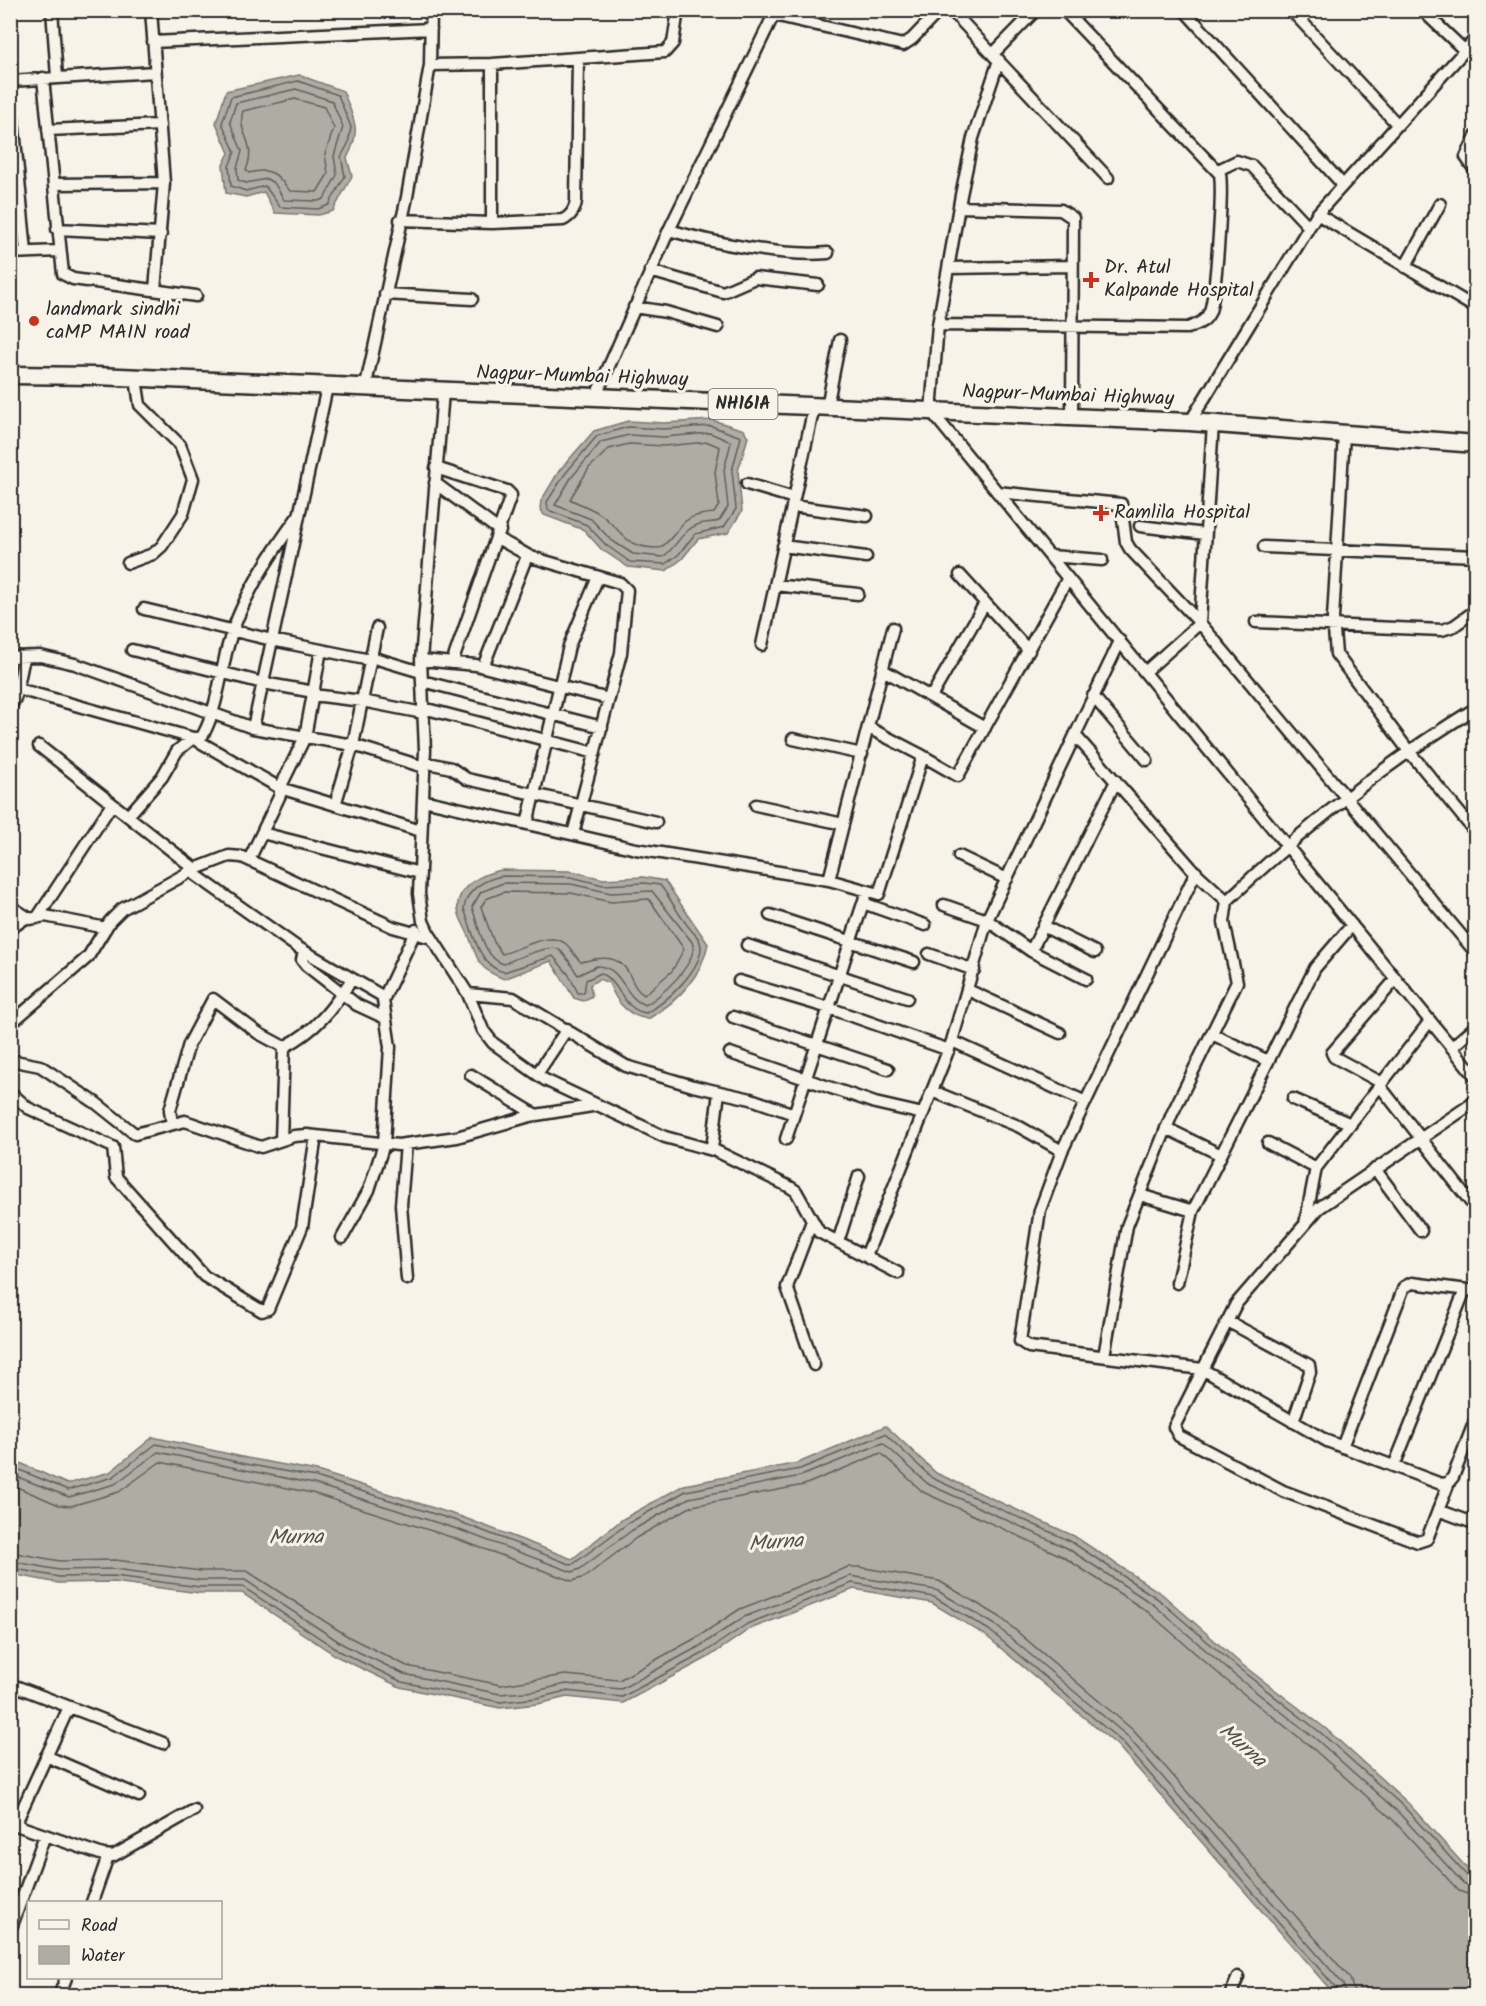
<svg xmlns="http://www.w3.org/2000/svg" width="1486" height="2006" font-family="Kalam,sans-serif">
  <rect width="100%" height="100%" fill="#f7f3e8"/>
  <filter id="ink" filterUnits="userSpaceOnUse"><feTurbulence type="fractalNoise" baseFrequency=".0167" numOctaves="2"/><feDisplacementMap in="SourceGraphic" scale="12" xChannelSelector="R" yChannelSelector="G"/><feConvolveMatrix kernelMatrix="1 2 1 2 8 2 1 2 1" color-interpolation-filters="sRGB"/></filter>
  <g filter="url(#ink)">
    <path fill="#afaca4" stroke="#7a7874" stroke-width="1.5" d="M299,75L343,91C354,119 362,130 347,158L352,176L333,211L319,215L275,213L264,192L246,197L226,193L223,165L229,153L216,123L226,91Z
      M712,420L744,430L748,437L738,471L742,511L728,533L698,539L682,559L666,571L628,567L601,549L584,530L544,515L540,508L541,501L559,471L594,431L628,421L664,423Z
      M502,870L571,871L603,879L643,877L665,881L708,944C701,977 677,1002 648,1019C627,1016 616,1002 609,983L599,979L590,985L592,996L583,1001L574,998L551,961L504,979C480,970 478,962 470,939C467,930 459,919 458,910C455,886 484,873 502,870Z
      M886,1426L936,1473L1074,1536L1162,1594L1240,1663L1325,1728L1408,1803L1475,1877V1995H1335L1117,1745L985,1635L932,1603L854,1589L750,1629L707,1658L623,1703L567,1697L538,1704L500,1708L400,1687L338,1657L242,1593H200L113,1582L58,1583L11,1574V1459L67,1484L110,1472L153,1437L247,1458L317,1471L462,1517L572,1559L623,1519L684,1485L798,1463Z"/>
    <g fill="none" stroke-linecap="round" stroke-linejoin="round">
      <path stroke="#605f5b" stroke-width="1.5" d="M298,81L338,95L351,127L348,144L341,157L345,176L329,205L318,209L280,207L265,186L246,191L231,186L229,166L235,152L222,123L231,97Z
        M296,89L332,101L343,127L334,156L337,175L324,199L318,201L284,200L275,184L267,179L246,183L238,180L237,168L242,151L230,122L236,103Z
        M295,99L324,107L334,128L325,154L328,174L317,192L290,191C277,174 272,167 249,173L246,170C258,141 236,134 243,111Z
        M711,426L741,437L732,471L736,509L724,527L695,534L678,555L665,564L630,562L606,545L587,525L548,510L547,502L565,474L597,436L628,427L664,429Z
        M710,433L731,442L724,470L728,507L719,521C713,523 706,522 700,524C682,529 677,547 663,557L633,554L611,540L591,519L555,505L571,478L601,442L629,435L664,437Z
        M708,442L720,447L715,472L719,505L714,513C674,516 685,530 660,548C625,548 627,536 604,517C593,508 581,505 570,499L589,468L609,449L629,444L664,446Z
        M503,876L571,877L603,885L644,883L660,885C672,900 679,917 692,931C696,935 701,940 701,947C701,970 666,1003 646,1013C621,1009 621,982 601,973L586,980L584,993H578L569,975L553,956L504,972C478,966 473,931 464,909C466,889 485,879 503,876Z
        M503,883L571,884L611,893L652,891L692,942C700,961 661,997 645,1005C622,997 624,967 597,966L578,975C573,968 566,954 558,949C548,945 514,959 504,964C484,960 478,924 472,907L481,892Z
        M504,892L571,893L611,902L649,899L684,949L672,971L644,995C636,990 634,984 630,976C620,953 599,957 581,962C575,957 572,949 566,944C548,930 520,950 502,954L494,942L481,907L486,899Z
        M10,1466L68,1490L113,1477L156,1444L246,1464L316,1477L460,1522L572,1565L627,1524L686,1491L800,1469L885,1434L932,1478L1070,1541L1158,1599L1237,1667L1321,1733L1404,1807L1469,1878L1476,1880
        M10,1474L69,1497L115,1484L158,1452L314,1484L457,1529L572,1572L580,1569L631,1531L689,1498L801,1476L883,1443L928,1484L1067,1548L1154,1605L1232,1673L1316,1739L1398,1812L1463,1883L1476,1888
        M10,1484L59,1505L71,1506L119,1492L160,1462L312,1493L454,1538L572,1581L585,1577L636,1538L692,1506L804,1485L881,1453L923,1492L1062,1556L1148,1612L1226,1680L1310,1746L1392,1819L1459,1891L1476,1897
        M10,1552L60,1561L115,1560L201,1571H247L349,1637L407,1666L501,1685L565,1675L619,1680L696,1638L740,1609L848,1567H859L939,1581L1000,1617L1133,1730L1350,1978L1355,1996
        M10,1561L59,1570L114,1569L200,1580H245L344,1645L404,1674L500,1694L536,1691L566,1684L621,1689L700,1646L744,1617L850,1576L936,1590L994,1624L1126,1735L1343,1984L1346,1996
        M10,1568L59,1577L114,1576L200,1587H243L341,1652L402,1682L500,1702L537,1698L566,1691L622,1697L704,1653L747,1624L852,1583L934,1597L989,1630L1121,1741L1337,1989L1339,1996"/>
      <g stroke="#2b2b2b" stroke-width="15">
        <path id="minor" d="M52,10L57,77
          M151,10L164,183L155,290
          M951,10L1108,178
          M1184,10L1343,185
          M1291,10L1397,124
          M1422,10L1464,50
          M774,15L903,45L912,39L940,10
          M153,42L431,29
          M993,54L1036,10
          M999,60L973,138L961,195L938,325L931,411L1476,1077
          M492,64V223
          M430,65L492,64L665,52L673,43L678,10
          M43,78L63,274L73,279L196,296
          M10,81L155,72
          M10,89L26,252
          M48,130L160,125
          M1476,136L1466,157L1476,172
          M1218,170L1237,161L1252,166L1309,227
          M54,184L164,183
          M959,207L1061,210L1073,218L1072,417
          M1317,214L1476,308
          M400,220L492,223L563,220C571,216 575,210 576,201L578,59
          M57,229L161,234
          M669,230C713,243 784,257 828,253
          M10,253L59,251
          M1405,267L1440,204
          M949,268L1072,266
          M650,271L723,292L755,278L818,285
          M385,294L472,299
          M634,307L666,312L718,327
          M938,325L1188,328C1197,324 1206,322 1210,311C1216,293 1223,194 1220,174L1064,10
          M365,389L407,197L430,65L431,10
          M443,392L421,660L425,750L419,894L423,921L428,932L468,994L483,1030L493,1043L545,1080L665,1137L716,1151L790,1187L796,1191L819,1232L898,1273
          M595,398L669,230L776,10
          M827,407L840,340
          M1190,422L1317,214L1476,38
          M1344,434L1333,618L1336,654L1408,750L1476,833
          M436,468L507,491L511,495L452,663
          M435,483L500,531
          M747,484L794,498
          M997,492L1121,504L1126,542L1130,549L1200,623L1476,953
          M792,506L867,516
          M1140,526L1205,534
          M497,538L531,557L620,583L627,590L621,653L573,834
          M783,546L866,557
          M1264,547L1476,556
          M1050,556L1102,560
          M128,563L153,554L162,546L183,514L193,479L180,445L140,405L136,379
          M960,575L1029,651
          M775,585L858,594
          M144,609L272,640L370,660
          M1256,622L1442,630L1454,626L1476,610
          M762,645L814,407
          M132,650L263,683L314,692
          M321,650L305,737L280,788L421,831
          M10,657L40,656L75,664L253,728L353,745L424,767
          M371,657L421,672
          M421,660L476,665L609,699
          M483,667L527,556
          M883,670L985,728
          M1145,672L1200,623L1213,424
          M422,681L602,727
          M18,689L193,738C198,738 202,738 204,733C215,713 221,676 226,653C238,603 269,556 299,515
          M313,695L362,701L423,713
          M1093,696L1147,760
          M931,697L985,603
          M423,708L595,753
          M10,709L16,696L24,657
          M253,728L327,387
          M869,728L923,756
          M1075,735L1194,871L1227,901C1305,826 1383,765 1476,708
          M793,739L862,754
          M39,746L195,869
          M424,762L451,768L467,779L656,822
          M423,800L636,849L829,880L879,894L923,756L958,776L1068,578
          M335,805L353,745L377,628
          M756,805L843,824
          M128,816L162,777L177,751L193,738L280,788V795L249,860
          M527,824L569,646L598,577
          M262,833L420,873
          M959,856L1007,879
          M190,871L297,947L384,997
          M1196,872L1062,1151L1040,1210L1020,1341L1029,1347L1202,1369L1327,1441L1441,1484L1448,1483L1453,1477L1476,1418
          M829,880L893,628
          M863,903L925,925
          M10,906L30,919L45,916L106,928
          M770,915L914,962
          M37,918L112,804
          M1043,926L1095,952
          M10,929L27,917
          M747,945L907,998
          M304,951L302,960L306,965L357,1005L385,1018
          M1031,951L1116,781
          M929,954L974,970
          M1086,979L1031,951L987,920L1120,641
          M739,981L829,1008L949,1050
          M968,990L1060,1033
          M468,994L513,998L626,1066L693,1086L751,1099L794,1114
          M733,1017L888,1069
          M10,1024L88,957L110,921L122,909L195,869L229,856L242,857L393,927L432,938
          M1212,1034L1268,1061
          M952,1041L1086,1102
          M284,1047C317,1030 332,1009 352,979
          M1452,1047L1476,1026
          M730,1053L875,1103L923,1114
          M10,1060L40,1066L96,1103L135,1134L185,1121L261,1147L294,1136L307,1135L398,1145L457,1137L530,1116L598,1105
          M537,1074L567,1029
          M471,1075L536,1115
          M1382,1083L1334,1057L1332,1053L1396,979
          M1380,1086L1476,1209
          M932,1091L1018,1126L1062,1151
          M10,1092L28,1108L113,1147L116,1177L204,1276L262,1311L268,1309L302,1227L316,1136
          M1293,1099L1351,1124
          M172,1124L170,1110L189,1044L213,999L258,1033L284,1047L281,1140
          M1166,1128L1221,1155
          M786,1139L867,891
          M1268,1143L1316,1168
          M406,1144L401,1205L407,1279
          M712,1149L719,1092
          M1375,1169L1421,1231
          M1140,1195L1193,1211
          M812,1221L787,1287L814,1365
          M1305,1224L1316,1168L1430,1021
          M342,1238L369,1190L384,1144L390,1047L383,1000L416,930
          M838,1242L859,1176
          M866,1256L952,1041L987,920L944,905
          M1177,1283L1193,1211L1315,968L1352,925
          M1227,1321L1309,1365L1310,1372L1293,1422
          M1104,1356L1127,1226L1172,1114L1237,982L1224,922L1227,901
          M1342,1447L1404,1287L1412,1283L1476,1291
          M1394,1466L1465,1290
          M1450,1480L1427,1539L1418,1542L1283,1491L1179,1436L1174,1427L1236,1304L1319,1208L1476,1101
          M1438,1510L1476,1524
          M10,1684L163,1743
          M46,1756L139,1796
          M10,1823L103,1855L113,1856L194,1810
          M15,1825L69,1707
          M92,1902L108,1856
          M10,1931L45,1835
          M59,1996L66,1978
          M1230,1996L1238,1977"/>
      </g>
      <g stroke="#2b2b2b" stroke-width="21">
        <path id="trunk" d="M10,375L96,376L1190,422L1476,444"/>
      </g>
      <use href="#minor" stroke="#f7f3e8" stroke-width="10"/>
      <use href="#trunk" stroke="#f7f3e8" stroke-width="16"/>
    </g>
  </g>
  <g fill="#c8321e" stroke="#f7f3e8" stroke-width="2">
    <path d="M1088 271h6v6h6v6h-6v6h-6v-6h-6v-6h6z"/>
    <circle cx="34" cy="321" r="6"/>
    <path d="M1098 504h6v6h6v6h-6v6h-6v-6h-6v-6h6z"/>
  </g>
  <g text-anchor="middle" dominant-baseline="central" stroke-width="6" stroke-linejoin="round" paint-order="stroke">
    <rect fill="#f7f3e8" stroke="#686764" stroke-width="1.5" x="708.5" y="389" width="69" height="30" rx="4.5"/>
    <g font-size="18" font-weight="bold" fill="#2b2b2b">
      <text x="743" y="404">NH161A</text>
    </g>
    <g font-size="20" fill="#2b2b2b" stroke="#f7f3e8" text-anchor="start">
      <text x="1104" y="268">Dr. Atul<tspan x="1104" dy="23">Kalpande Hospital</tspan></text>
      <text x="46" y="310">landmark sindhi<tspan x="46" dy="23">caMP MAIN road</tspan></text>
      <text x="1114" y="513">Ramlila Hospital</text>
    </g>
    <g font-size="20" fill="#2b2b2b" stroke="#f7f3e8">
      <text transform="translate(582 377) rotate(2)">Nagpur-Mumbai Highway</text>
      <text transform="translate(1068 396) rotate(2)">Nagpur-Mumbai Highway</text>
    </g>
    <g font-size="21" font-style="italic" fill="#53524f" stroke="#f7f3e8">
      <text transform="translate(296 1538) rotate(-1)">Murna</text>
      <text transform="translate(776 1543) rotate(-4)">Murna</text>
      <text transform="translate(1242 1746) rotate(41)">Murna</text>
    </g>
  </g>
  <rect width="1486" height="2006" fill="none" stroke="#f7f3e8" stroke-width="36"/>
  <rect x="18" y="18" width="1450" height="1970" fill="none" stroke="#2b2b2b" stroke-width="2" filter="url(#ink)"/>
  <rect x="27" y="1901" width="195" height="78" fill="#f7f3e8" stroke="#a5a39c" stroke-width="1.5"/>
  <rect x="39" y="1920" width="30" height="9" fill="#f7f3e8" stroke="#a5a39c" stroke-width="1.5"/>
  <text x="81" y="1931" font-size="18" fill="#2b2b2b">Road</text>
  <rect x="39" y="1946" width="30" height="18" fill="#afaca4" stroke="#a5a39c" stroke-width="1.5"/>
  <text x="81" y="1961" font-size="18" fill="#2b2b2b">Water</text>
</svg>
